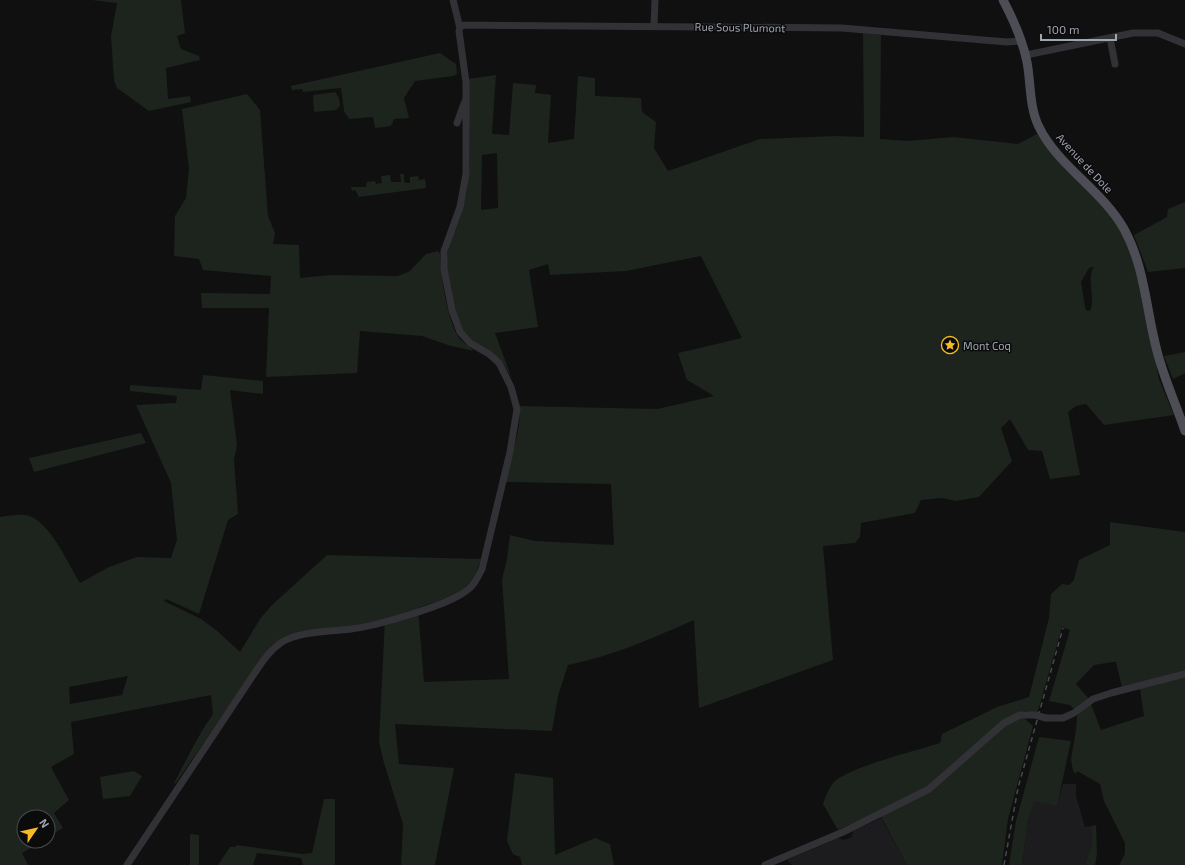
<svg xmlns="http://www.w3.org/2000/svg" width="1185" height="865" font-family="'Exo 2',sans-serif">
  <rect width="100%" height="100%" fill="#101011"/>
  <path fill="#1c1c1e" d="M1063,784H1076V796L1085,827L1091,826L1092,844L1085,865H1022L1028,820L1035,800L1057,805Z
    M881,818L907,865H792L787,860L838,838L844,840L852,837L853,831Z"/>
  <path fill="#1c241d" fill-rule="evenodd" d="M92,0H181L185,33L177,36L181,49L199,56L200,60L166,68L168,99L190,96L191,102L149,111L117,88L114,81L111,36L117,3Z
    M863,33L881,35L880,139L908,141L953,137L1018,144L1037,134L1048,148L1092,192L1120,227L1138,273L1159,379L1174,415L1104,425L1086,404L1076,406L1068,412L1080,475L1050,479L1042,451L1028,450L1010,419L1001,428L1012,461L979,497L956,501L942,498L921,500L915,513L861,523L860,537L855,543L823,546L833,660L699,708L694,620C653,638 613,656 568,665L558,696L552,731L395,724L399,764L454,768L435,865H401L403,824L384,763L379,742L385,619C368,623 352,626 335,628C313,631 291,631 272,645L175,784L174,783C187,759 198,735 213,714L211,695L71,722L74,754L51,767L69,800L54,813L63,828L48,837V817H24V841H42L22,853L28,865H0V517C8,516 17,514 25,515C49,518 68,564 80,583L109,567L137,557L171,558L177,540L171,483L136,405L176,403L177,396L130,391V385L201,390L203,375L263,381V394L230,390L237,445L234,460L238,514L228,520L199,614L166,599L164,601L201,619L216,630L240,652L260,619L271,606L327,555L481,559C470,596 451,596 418,608L424,682L509,679L502,580L507,559L510,535L535,541L614,545L611,484L505,482C510,459 522,430 519,406L657,409L714,396L687,380L678,353L742,338L701,256L626,271L550,275L548,264L529,270L538,327L495,333L512,379L503,363L463,334L455,312L446,264L449,246L466,195L470,164L468,79L496,75L492,134L509,135L513,83L536,85L535,93L551,95L548,143L574,139L578,76L595,78V96L641,98L642,112L656,122L654,148L668,171L760,139L836,136L864,137ZM497,153L498,208L481,210L482,155ZM1094,267C1086,277 1096,298 1090,311L1086,310L1085,307L1081,282L1089,268ZM128,676L122,695L70,704L69,687Z
    M440,53L456,64L457,74L453,76L415,81L404,98L409,118L394,119L391,126L375,128L373,117L349,119L344,111L341,88L303,92L302,89L292,90L291,86Z
    M335,92L339,98L340,106L336,110L314,112L313,95Z
    M247,94L260,110L268,216L275,233L273,244L299,245L300,278L331,275L398,276L410,271L426,254L438,251L440,254C440,272 448,325 460,339C464,343 470,347 474,351L451,346L422,336L360,331L357,373L266,377L269,308H202L201,293L270,294L271,276L203,270L199,259L174,256L175,216L186,198L189,169L182,109Z
    M400,174H404V181L406,183H410V177L418,176L419,180L425,179L426,188L359,197L355,190L352,191L351,187H366L367,182L375,181L376,184L382,183L381,176L390,175L391,182H401Z
    M1185,202V268L1148,272L1134,235L1167,217L1168,209Z
    M1185,352V373L1173,379L1164,356Z
    M141,433L146,443L34,472L29,458Z
    M1110,522L1185,532V865H1119L1125,854V843L1104,801L1100,784L1077,771L1076,774L1073,771L1071,759L1076,730L1077,716L1081,710L1091,704L1101,730L1144,716L1140,689L1137,683L1122,687L1116,662H1113L1094,665L1076,684L1089,699L1075,710L1070,705L1049,701L1070,630L1062,627L1037,714L1026,711L1018,713L1033,726L1008,819L1002,865H907L878,811L838,830L823,804C826,796 828,789 834,782C847,768 918,750 940,743L942,734L997,707L1029,697L1049,618L1051,594L1062,584L1069,585L1074,580L1079,560L1110,545Z
    M1039,737L1071,741L1057,806L1035,801L1028,820L1022,865H1009L1016,821Z
    M134,771L142,776L130,796L103,799L100,777Z
    M515,773L553,778L555,855L595,838L610,844L614,865H522L520,857L513,854L507,841Z
    M324,799H335V865H303L301,858L257,853L253,865H218L230,847H236V845L302,854L312,853Z
    M1096,825L1097,854L1095,865H1085L1092,844L1091,826Z
    M190,834L199,835V865H190Z"/>
  <g fill="none" stroke-linecap="round" stroke-linejoin="round">
    <path stroke="#313136" stroke-width="7" d="M459,25L842,28L1007,42L1021,41
      M654,26L655,0
      M1110,38L1115,64
      M1026,55L1133,33H1158L1185,44
      M457,123L465,101
      M1046,718H1063L1074,713L1093,699L1111,693L1185,674
      M127,865L256,671C263,660 271,649 282,642C301,631 329,632 351,629C375,626 447,606 466,591C474,586 477,578 482,569L510,452L517,409L511,387L499,363L489,354L470,343L460,332L452,310L444,269V251L460,207L466,174V82L459,31L460,28L453,0
      M765,865L843,832L929,789L1004,723L1020,715H1035"/>
    <path stroke="#4d4e55" stroke-width="9" d="M1003,0C1013,19 1023,41 1027,62C1031,83 1029,107 1039,127C1058,166 1102,190 1124,229C1145,267 1146,310 1157,351C1164,379 1176,404 1185,431"/>
    <path stroke="#48494f" stroke-width="1.5" stroke-dasharray="5 4" stroke-linecap="butt" d="M1004,865L1018,788L1063,628"/>
    <path stroke="#313136" stroke-width="7" d="M1035,715L1046,718"/>
  </g>
  <defs>
    <g id="sight-ring" transform="scale(0.9)"><circle r="9.5" fill="#0b0b0c" stroke="#f5bb24" stroke-width="1.5"/><path d="M0-6L1.8-2.2L6-1.7L2.9 1.2L3.7 5.4L0 3.3L-3.7 5.4L-2.9 1.2L-6-1.7L-1.8-2.2Z" fill="#f5bb24"/></g>
  </defs>
  <g fill-rule="evenodd">
    <use href="#sight-ring" x="950" y="345"/>
  </g>
  <g text-anchor="middle" dominant-baseline="central" stroke-width="3" stroke-linejoin="round" paint-order="stroke">
    <g font-size="11" fill="#a0a5b2" stroke="#0b0b0c">
      <text transform="translate(740 27) rotate(1)">Rue Sous Plumont</text>
      <text transform="translate(1085 163) rotate(47)">Avenue de Dole</text>
    </g>
    <g font-size="11" fill="#a0a5b2" stroke="#0b0b0c" text-anchor="start">
      <text x="963" y="345">Mont Coq</text>
    </g>
  </g>
  <g transform="translate(36 829) rotate(56)"><circle r="19" fill="#0b0b0c" stroke="#47494e"/>
  <path d="M0-3L7 15L0 10L-7 15Z" fill="#f5bb24"/>
  <text y="-6" font-size="11" font-weight="bold" text-anchor="middle" fill="#a0a5b2">N</text>
  </g>
  <path d="M1041 34v6h75v-6" fill="none" stroke="#a0a5b2" stroke-width="2"/>
  <text x="1047" y="34" font-size="12" fill="#a0a5b2" stroke="#0b0b0c" stroke-width="3" paint-order="stroke">100 m</text>
</svg>
